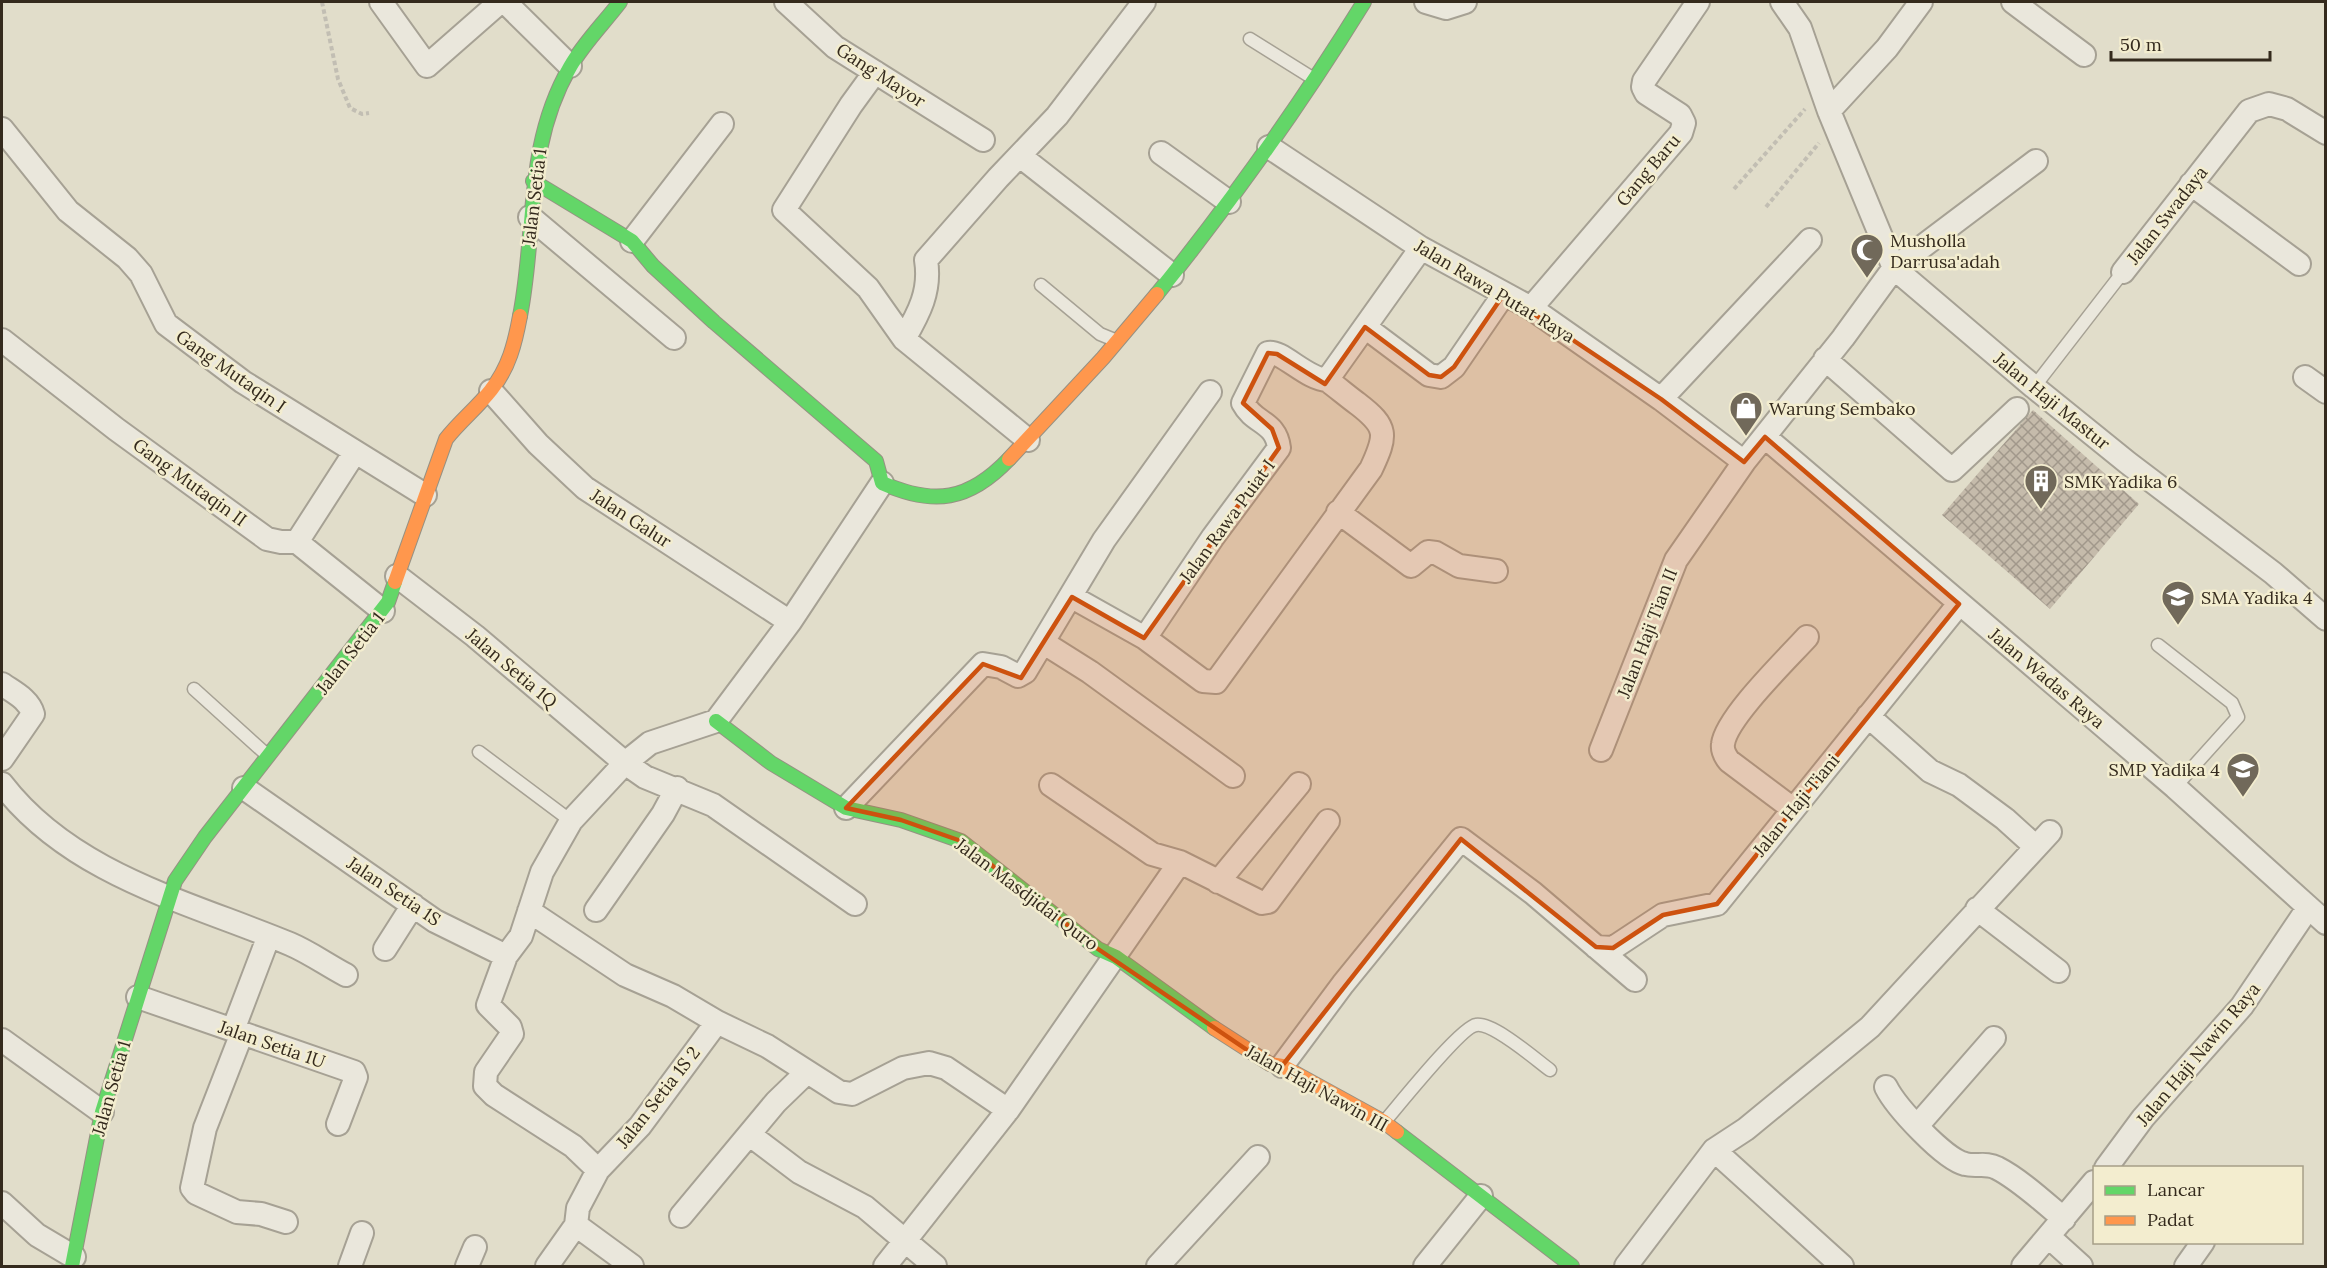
<svg xmlns="http://www.w3.org/2000/svg" width="2327" height="1268" font-family="Lora,serif">
  <defs>
    <pattern id="building-cross-hatch" width="8" height="8" patternUnits="userSpaceOnUse" patternTransform="scale(1.5)"><rect width="8" height="8" fill="#c5bbab"/><path d="M0 0l8 8M0 8l8-8" fill="none" stroke="#a1988b"/></pattern>
  </defs>
  <rect width="100%" height="100%" fill="#e1ddca"/>
  <path fill="url(#building-cross-hatch)" d="M2033,410L2139,504L2050,609L1942,515Z"/>
  <g fill="none" stroke-linecap="round" stroke-linejoin="round">
    <g stroke="#a6a194" stroke-width="15">
      <path id="lane" d="M1250,39L1314,79
        M1041,285L1100,334L1117,341
        M2034,387L2123,272
        M2158,645L2232,703L2238,717L2175,787
        M194,689L267,755
        M479,752L571,821
        M1385,1121C1398,1106 1461,1027 1476,1025C1493,1022 1535,1059 1550,1070"/>
    </g>
    <g stroke="#a6a194" stroke-width="26">
      <path id="street" d="M381,2L427,66L500,2
        M505,2L570,66
        M786,2L835,47L983,140
        M1426,2L1446,8L1465,2
        M1782,2L1800,28L1829,111L1894,268L2034,387L2128,463L2273,573L2326,619
        M2013,2L2084,55
        M875,72L851,105L784,210L868,288L904,339L1028,440
        M1829,111L1887,48L1921,2
        M2,129L68,211L127,258L141,274L166,324L243,382L425,495
        M1269,147L1421,248L1531,308L1661,399L1744,462
        M1161,153L1229,202
        M1020,156L1172,275
        M2191,184L2299,264
        M530,217L674,338
        M632,241L722,124
        M2123,272L2249,111L2269,104L2287,109L2326,133
        M1531,308L1681,133L1684,123L1680,115L1646,93L1643,87L1644,81L1698,2
        M1365,327L1429,375L1441,377L1454,367L1504,294
        M904,339C919,313 931,291 926,260L998,178L1057,116L1144,2
        M2,340L116,429L267,539L281,542H297L383,611
        M1825,359L1952,470L2017,409
        M2305,377L2326,392
        M491,391L538,444L585,488L790,622
        M1661,399L1810,240
        M1765,437L2175,787L2326,923
        M1338,512L1411,566L1428,552L1436,553L1459,566L1496,571
        M297,542L355,452
        M397,576L475,636L625,763L645,777L713,805L855,904
        M1072,597L1145,638L1213,537L1279,448C1276,421 1254,424 1243,403L1268,353C1280,349 1308,380 1327,380
        M1145,638L1203,681L1216,682L1371,469C1387,435 1388,427 1358,404C1347,396 1338,388 1327,380L1421,248
        M1044,643L1090,672L1233,776
        M2,684C13,692 29,699 33,714L2,759
        M1868,716L1930,771L1959,785L2005,819L2036,847
        M1601,750L1676,560L1744,462L1843,338L1894,268L2036,161
        M2,784C72,875 189,902 290,944C309,952 327,965 346,975
        M1051,785L1152,854L1180,862L1262,903L1268,902L1328,821
        M244,788L435,921L506,956
        M846,808L983,664L1001,667L1018,676L1025,672L1104,540L1210,392
        M1793,809L1729,761C1725,756 1722,751 1723,744C1726,718 1787,659 1807,637
        M1218,882L1299,784
        M1977,909L2058,971
        M596,910L663,814L677,788
        M529,911L625,975L673,996L717,1022L767,1046L839,1092L852,1094L903,1068L929,1063L946,1068L1008,1110
        M1596,947L1613,948L1663,915L1717,904L1959,604
        M385,949L413,905
        M138,997L354,1072L356,1077L338,1124
        M233,1030L268,938
        M242,1033L205,1128L192,1188L196,1193L237,1212L261,1214L286,1222
        M2,1040L102,1112
        M1282,1066L1343,984L1461,839L1533,893L1635,980
        M1886,1087C1896,1107 1944,1159 1965,1164C1976,1167 1986,1162 1997,1168C2019,1179 2045,1203 2064,1219
        M1917,1126L1994,1038
        M750,1135L799,1172L865,1207L935,1266
        M1714,1150L1842,1266
        M2106,1168L2143,1118L2242,1006L2308,908
        M598,1170L573,1146L494,1095L485,1086L486,1072L512,1034L510,1027L488,1005L506,956L521,936L542,872L571,821L625,763L650,743L716,721L790,622L882,483
        M2,1203L37,1235L74,1257
        M681,1216L776,1102L806,1073
        M2049,1237L2081,1266
        M350,1266L362,1233
        M467,1266L475,1247
        M547,1266L576,1225
        M632,1266L576,1225L578,1208L598,1170L640,1126L717,1022
        M885,1266L1008,1110L1180,862
        M1158,1266L1258,1157
        M1425,1266L1481,1196
        M1626,1266L1714,1150L1746,1129L1870,1027L2050,832
        M2023,1266L2094,1182
        M2186,1266L2203,1242"/>
    </g>
    <g stroke="#969183" stroke-width="16">
      <path id="fast" d="M533,181L632,241L653,266L714,322L876,461L882,483C934,506 969,501 1009,459
        M1157,294C1232,201 1301,104 1364,2
        M520,316C537,230 524,147 570,67C583,44 604,23 620,2
        M716,721L771,763L846,808L901,820L961,841L1098,949L1116,957L1214,1028
        M1397,1132L1572,1266
        M72,1266L102,1112L175,881L205,837L388,602L395,582"/>
    </g>
    <g stroke="#969183" stroke-width="16">
      <path id="slow" d="M1009,459L1103,358L1157,294
        M395,582L446,439C460,421 477,408 491,390C509,368 515,343 520,316
        M1214,1028L1270,1064L1282,1066L1384,1122L1397,1132"/>
    </g>
    <path stroke="#c2beb3" stroke-width="4" stroke-dasharray="4.5 3" stroke-linecap="butt" d="M322,2L338,79L350,108L362,114L369,113
      M1734,189L1805,109
      M1766,207L1819,143"/>
    <use href="#lane" stroke="#eae7dc" stroke-width="12"/>
    <use href="#street" stroke="#eae7dc" stroke-width="22"/>
    <use href="#fast" stroke="#63d668" stroke-width="14"/>
    <use href="#slow" stroke="#ff974d" stroke-width="14"/>
  </g>
  <path fill="#cd520f" fill-opacity="0.2" stroke="#cd520f" stroke-width="4.5" stroke-linejoin="round" d="M1504,294L1661,399L1744,462L1765,437L1959,604L1717,904L1663,915L1613,948L1596,947L1461,839L1282,1066L1253,1054L1098,949L961,841L901,820L846,808L983,664L1021,678L1072,597L1144,638L1279,448L1272,429L1243,403L1268,353L1277,354L1325,384L1365,327L1429,375L1441,377L1454,367Z"/>
  <defs>
    <g id="mosque-pin" transform="scale(1.725)"><path d="M0 17L-7.5 6A9.5 9.5 0 1 1 7.5 6Z" fill="#71695a" stroke="#f3edcf"/><path d="M3.5-4.9A6 6 0 1 0 3.5 4.9A5 5 0 1 1 3.5-4.9Z" fill="#fff"/></g>
    <g id="shop-pin" transform="scale(1.725)"><path d="M0 17L-7.5 6A9.5 9.5 0 1 1 7.5 6Z" fill="#71695a" stroke="#f3edcf"/><path d="M-5-2.5h2.3a2.7 3.5 0 0 1 5.4 0H5L5.5 6h-11ZM-1.5-2.5h3a1.5 2.3 0 0 0-3 0Z" fill="#fff"/></g>
    <g id="building-pin" transform="scale(1.725)"><path d="M0 17L-7.5 6A9.5 9.5 0 1 1 7.5 6Z" fill="#71695a" stroke="#f3edcf"/><path d="M-4-6H4V6H1V3H-1V6H-4ZM-2.5-4.3h1.7v1.8h-1.7ZM.8-4.3h1.7v1.8H.8ZM-2.5-1h1.7V.8h-1.7ZM.8-1h1.7V.8H.8Z" fill="#fff"/></g>
    <g id="school-pin" transform="scale(1.725)"><path d="M0 17L-7.5 6A9.5 9.5 0 1 1 7.5 6Z" fill="#71695a" stroke="#f3edcf"/><path d="M0-5L7-2L0 1L-7-2ZM-4 1L0 2.5L4 1V4Q0 6-4 4Z" fill="#fff"/></g>
  </defs>
  <g fill-rule="evenodd">
    <use href="#mosque-pin" x="1867" y="250"/>
    <use href="#shop-pin" x="1746" y="408"/>
    <use href="#building-pin" x="2041" y="481"/>
    <use href="#school-pin" x="2178" y="597"/>
    <use href="#school-pin" x="2243" y="769"/>
  </g>
  <g text-anchor="middle" dominant-baseline="central" stroke-width="5" stroke-linejoin="round" paint-order="stroke">
    <g font-size="18" fill="#342a1d" stroke="#f3edcf">
      <text transform="translate(881 75) rotate(33)">Gang Mayor</text>
      <text transform="translate(1648 170) rotate(-50)">Gang Baru</text>
      <text transform="translate(534 197) rotate(-83)">Jalan Setia 1</text>
      <text transform="translate(2167 215) rotate(-52)">Jalan Swadaya</text>
      <text transform="translate(1495 291) rotate(31)">Jalan Rawa Putat Raya</text>
      <text transform="translate(231 371) rotate(35)">Gang Mutaqin I</text>
      <text transform="translate(2052 401) rotate(39)">Jalan Haji Mastur</text>
      <text transform="translate(190 482) rotate(36)">Gang Mutaqin II</text>
      <text transform="translate(631 518) rotate(33)">Jalan Galur</text>
      <text transform="translate(1227 521) rotate(-54)">Jalan Rawa Puiat I</text>
      <text transform="translate(1647 633) rotate(-69)">Jalan Haji Tian II</text>
      <text transform="translate(350 653) rotate(-52)">Jalan Setia 1</text>
      <text transform="translate(512 668) rotate(40)">Jalan Setia 1Q</text>
      <text transform="translate(2047 678) rotate(40)">Jalan Wadas Raya</text>
      <text transform="translate(1796 805) rotate(-51)">Jalan Haji Tiani</text>
      <text transform="translate(394 891) rotate(34)">Jalan Setia 1S</text>
      <text transform="translate(1027 894) rotate(37)">Jalan Masdjidai Quro</text>
      <text transform="translate(272 1044) rotate(19)">Jalan Setia 1U</text>
      <text transform="translate(2198 1054) rotate(-50)">Jalan Haji Nawin Raya</text>
      <text transform="translate(111 1088) rotate(-74)">Jalan Setia 1</text>
      <text transform="translate(1317 1088) rotate(29)">Jalan Haji Nawin III</text>
      <text transform="translate(658 1097) rotate(-52)">Jalan Setia 1S 2</text>
    </g>
    <g font-size="18" fill="#342a1d" stroke="#f3edcf" text-anchor="start">
      <text x="1890" y="240">Musholla<tspan x="1890" dy="21">Darrusa'adah</tspan></text>
      <text x="1769" y="408">Warung Sembako</text>
      <text x="2064" y="481">SMK Yadika 6</text>
      <text x="2201" y="597">SMA Yadika 4</text>
      <text x="2220" y="769" text-anchor="end">SMP Yadika 4</text>
    </g>
  </g>
  <rect width="2327" height="1268" fill="none" stroke="#342a1d" stroke-width="6"/>
  <rect x="2093" y="1166" width="210" height="78" fill="#f3edcf" stroke="#a79f88" stroke-width="1.5"/>
  <rect x="2105" y="1186" width="30" height="9" fill="#63d668" stroke="#a79f88" stroke-width="1.5"/>
  <text x="2147" y="1196" font-size="18" fill="#342a1d">Lancar</text>
  <rect x="2105" y="1216" width="30" height="9" fill="#ff974d" stroke="#a79f88" stroke-width="1.5"/>
  <text x="2147" y="1226" font-size="18" fill="#342a1d">Padat</text>
  <path d="M2111 51v9h159v-9" fill="none" stroke="#342a1d" stroke-width="3"/>
  <text x="2120" y="51" font-size="18" fill="#342a1d" stroke="#f3edcf" stroke-width="4.5" paint-order="stroke">50 m</text>
</svg>
